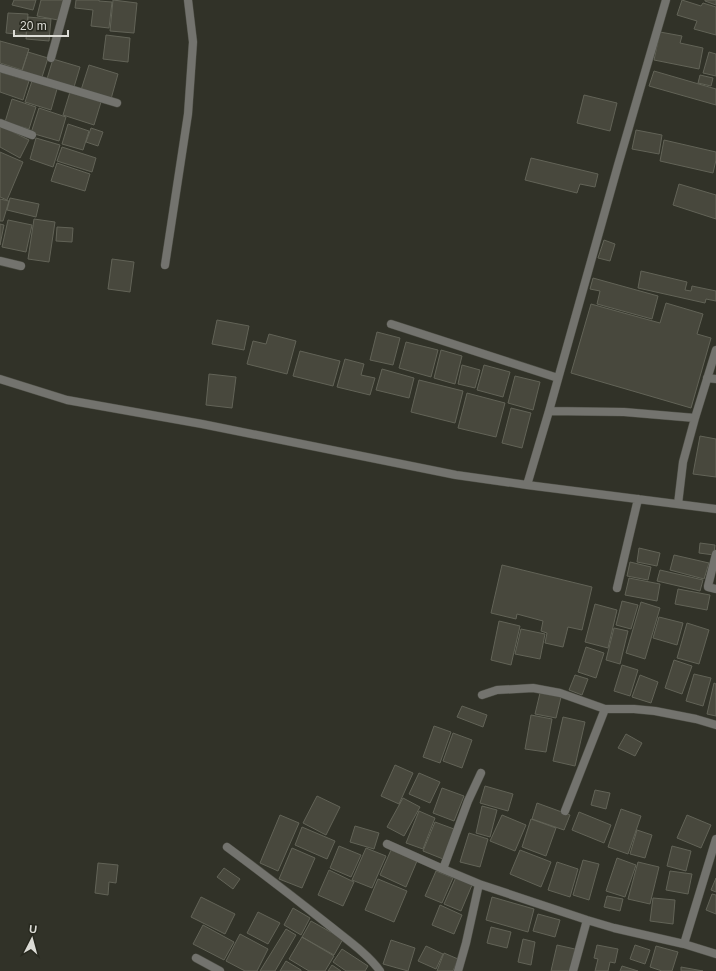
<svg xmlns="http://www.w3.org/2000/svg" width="716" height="971" font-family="Helvetica,sans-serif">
  <rect width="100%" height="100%" fill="#313228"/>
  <path fill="#48483d" stroke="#626357" d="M14,0H36L33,10L12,5Z
    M41,0H64L58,20L37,16Z
    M76,0H99V1L112,2L109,28L91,26L93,10L75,8Z
    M113,0L137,3L134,33L110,31Z
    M682,0L701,6L703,3L716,7V35L694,29L697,21L677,15Z
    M705,0H716V5L705,1Z
    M8,13L28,14L26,35L6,33Z
    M28,17L51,19L49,41L26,39Z
    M660,32L682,36L680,43L703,48L699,69L654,60Z
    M106,35L130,38L128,62L103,59Z
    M0,41L29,49L22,70L0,63Z
    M28,52L48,58L42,77L22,71Z
    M709,52L716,54V76L703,73Z
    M53,59L80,67L74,87L47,79Z
    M89,65L118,74L111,99L81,90Z
    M654,71L716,89V105L649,86Z
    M0,72L29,81L23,100L0,92Z
    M700,75L713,78L711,86L698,83Z
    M32,81L57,89L51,110L25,102Z
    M70,92L101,102L94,125L63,115Z
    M584,95L617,103L610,131L577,123Z
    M12,99L36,107L29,129L5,122Z
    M39,108L66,117L59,141L31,133Z
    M68,124L89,131L83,150L62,144Z
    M1,126L29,140L20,158L0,147V127Z
    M91,128L103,132L98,146L86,142Z
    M636,130L662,135L659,154L632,149Z
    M36,138L60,145L53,167L30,159Z
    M664,140L716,152V160L713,173L660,161Z
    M62,147L96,158L92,172L57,161Z
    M0,152L23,162L7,200L0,197Z
    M531,158L598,174L595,187L580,184L577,193L525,180Z
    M57,163L90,174L85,191L51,181Z
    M679,184L716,195V219L673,205Z
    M10,198L39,204L36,217L7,210Z
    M0,199L9,201L3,221H0Z
    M34,219L55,222L49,262L28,259Z
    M8,220L32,225L26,252L2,247Z
    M0,224L4,225L0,245Z
    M57,227L73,228L72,242L56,241Z
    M604,240L615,244L610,261L598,258Z
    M112,259L134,262L130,292L108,289Z
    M641,271L687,282L685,290L691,291L692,286L716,291V301L706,299L705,303L638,288Z
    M593,278L658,296L652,319L597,304L600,291L590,289Z
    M666,303L703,314L697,334L711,338L691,408L571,373L591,304L660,323Z
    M217,320L249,326L244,350L212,344Z
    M377,332L400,338L393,365L370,360Z
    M269,334L296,341L287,374L247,364L253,341L266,344Z
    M406,342L438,350L431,377L399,368Z
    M441,350L462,356L455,384L434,378Z
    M300,351L340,361L333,386L293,376Z
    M345,359L364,364L361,375L375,378L370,395L337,387Z
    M462,365L480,370L475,388L458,384Z
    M484,365L510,372L503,397L477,390Z
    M382,369L414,378L409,398L376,390Z
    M209,374L236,377L232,408L206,405Z
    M515,376L540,382L533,410L508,403Z
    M419,380L463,391L455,423L411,412Z
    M467,393L505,403L496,437L458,428Z
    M511,408L531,413L522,448L502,443Z
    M700,436L716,439V477L693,474Z
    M700,543L715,545L714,555L699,553Z
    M639,548L660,553L657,566L637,562Z
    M674,555L709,563L704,579L670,570Z
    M630,562L651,567L648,580L627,576Z
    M502,565L592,587L582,630L568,627L563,647L545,643L547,633L541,631L543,621L517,614L516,619L491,613Z
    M660,570L703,580L700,591L657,581Z
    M629,578L660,584L657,601L625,595Z
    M678,589L710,595L707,610L675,604Z
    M622,601L638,605L631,629L616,625Z
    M641,602L660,608L645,659L626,653Z
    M595,604L617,610L608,648L585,642Z
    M659,617L683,623L677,645L653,638Z
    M499,621L520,626L511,665L491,660Z
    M687,623L709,630L699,664L677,658Z
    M614,628L628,631L620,664L606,660Z
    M521,629L545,634L540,659L515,654Z
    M586,647L604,653L596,678L578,672Z
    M674,660L692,666L682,694L665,688Z
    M622,665L638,670L630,696L614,691Z
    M694,674L711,678L703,706L686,701Z
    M575,675L588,679L582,695L569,690Z
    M640,675L658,682L651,703L632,697Z
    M714,683L716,684V716L707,714Z
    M540,693L561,697L556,718L535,714Z
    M462,706L487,715L483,727L457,717Z
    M531,715L552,719L546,752L525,749Z
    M563,717L585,722L575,766L553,761Z
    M434,726L451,732L440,763L423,757Z
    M453,733L472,740L462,768L443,761Z
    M626,734L642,743L635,756L618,748Z
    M395,765L413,773L399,804L381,796Z
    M419,773L440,782L430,803L409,794Z
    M485,786L513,794L508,811L480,803Z
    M442,788L464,796L454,821L433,813Z
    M595,790L610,793L606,809L591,805Z
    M317,796L340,807L326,835L303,823Z
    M403,798L420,807L404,836L387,827Z
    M537,803L570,815L564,830L532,819Z
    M482,806L497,810L490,837L476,833Z
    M621,809L641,816L628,854L608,847Z
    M419,811L435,818L423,849L406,843Z
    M579,812L611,825L604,843L572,830Z
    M280,815L299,823L278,871L260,863Z
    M502,815L526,825L515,851L490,841Z
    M687,815L711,825L701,848L677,838Z
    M531,819L556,828L546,856L522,847Z
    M435,822L454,829L443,859L423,851Z
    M355,826L379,833L374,849L350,842Z
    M302,827L335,841L327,859L295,845Z
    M637,830L652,835L645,858L630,854Z
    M469,833L488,839L480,867L460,862Z
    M339,846L361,855L351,877L330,868Z
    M672,846L691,851L686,871L667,866Z
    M292,848L315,858L302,888L279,879Z
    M366,848L386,856L372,888L352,880Z
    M391,850L417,861L406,887L380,875Z
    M520,850L551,862L541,887L510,874Z
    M617,858L636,865L625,897L606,891Z
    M583,860L599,864L589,900L573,895Z
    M557,862L578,869L570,897L548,890Z
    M638,862L659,867L650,904L628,899Z
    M98,863L118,865L116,883L109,882L108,895L95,893Z
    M224,868L240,879L233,889L217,877Z
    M329,870L354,882L343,906L318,895Z
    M436,871L453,878L442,903L425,896Z
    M670,871L692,874L688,894L666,890Z
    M456,877L472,885L461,911L444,904Z
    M716,878V892L711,890Z
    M378,879L407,891L394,922L365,910Z
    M712,894L716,895V914L706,910Z
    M607,896L623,899L620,911L604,907Z
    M201,897L235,914L225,934L191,917Z
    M492,897L534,909L528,932L486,920Z
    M653,898L675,900L673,924L650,921Z
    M440,905L462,915L454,934L432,925Z
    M293,908L310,918L301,935L284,925Z
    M258,912L280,923L268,944L247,933Z
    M538,914L560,920L555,937L533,931Z
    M311,921L343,939L334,955L302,937Z
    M203,925L234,942L224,960L193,944Z
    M491,927L511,932L507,948L487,943Z
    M286,929L296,935L275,971H260Z
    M240,934L268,949L257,971H245L226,961Z
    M302,937L334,956L325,971H309L289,959Z
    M523,939L535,942L531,965L518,962Z
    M391,940L415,948L408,971L383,964Z
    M557,945L575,949L570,971H551Z
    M597,945L618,949L615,963L610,962L608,971H595L598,959L594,958Z
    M635,945L650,950L645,964L630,959Z
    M426,946L443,954L436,969L418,961Z
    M656,946L678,952L672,971H662L650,967Z
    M342,949L368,966L365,971H346L333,962Z
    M444,953L458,959L453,971H437Z
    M286,961L301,970V971H280Z
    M332,965L341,971H328Z
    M622,966L638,971H620Z
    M681,967L703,971H681Z"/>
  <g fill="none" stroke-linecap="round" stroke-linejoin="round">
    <g stroke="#4c4d44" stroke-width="9">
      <path id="service" d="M51,58L67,0
        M0,123L32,135
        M165,265L188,114L193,42L188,0"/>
    </g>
    <g stroke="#4c4d44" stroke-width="9">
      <path id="minor" d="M0,68L117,103
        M0,261L21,266
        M391,324L558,378
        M707,378L716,379
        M0,379L67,400L202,424L456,475L527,485L716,509
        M549,411L624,412L695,418
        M527,485L549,411L618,165L666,0
        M678,504L683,462L695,418L716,350
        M716,554L708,586V587L716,589
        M617,588L638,499
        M482,695L497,690L533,688L560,693L605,709H634L655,711L696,719L716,725
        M565,811L605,709
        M387,844L443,869L479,884L587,920L614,928L684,944L716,839
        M227,847C262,873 296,899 330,926C346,939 368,954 380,971
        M443,869L468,801L481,773
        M684,944L716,954
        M196,958L220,971
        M458,971L466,943L479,884
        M573,971L587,920"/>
    </g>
    <use href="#service" stroke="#73736e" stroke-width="8"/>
    <use href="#minor" stroke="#73736e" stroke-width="8"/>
  </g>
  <g transform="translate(32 939) rotate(6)" stroke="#27281e" stroke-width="3" paint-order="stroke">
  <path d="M0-3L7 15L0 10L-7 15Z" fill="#dcdcd6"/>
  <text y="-6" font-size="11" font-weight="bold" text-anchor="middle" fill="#dcdcd6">U</text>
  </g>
  <path d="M14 30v6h54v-6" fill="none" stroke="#dcdcd6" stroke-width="2"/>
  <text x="20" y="30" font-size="12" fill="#dcdcd6" stroke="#27281e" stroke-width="3" paint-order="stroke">20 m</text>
</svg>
